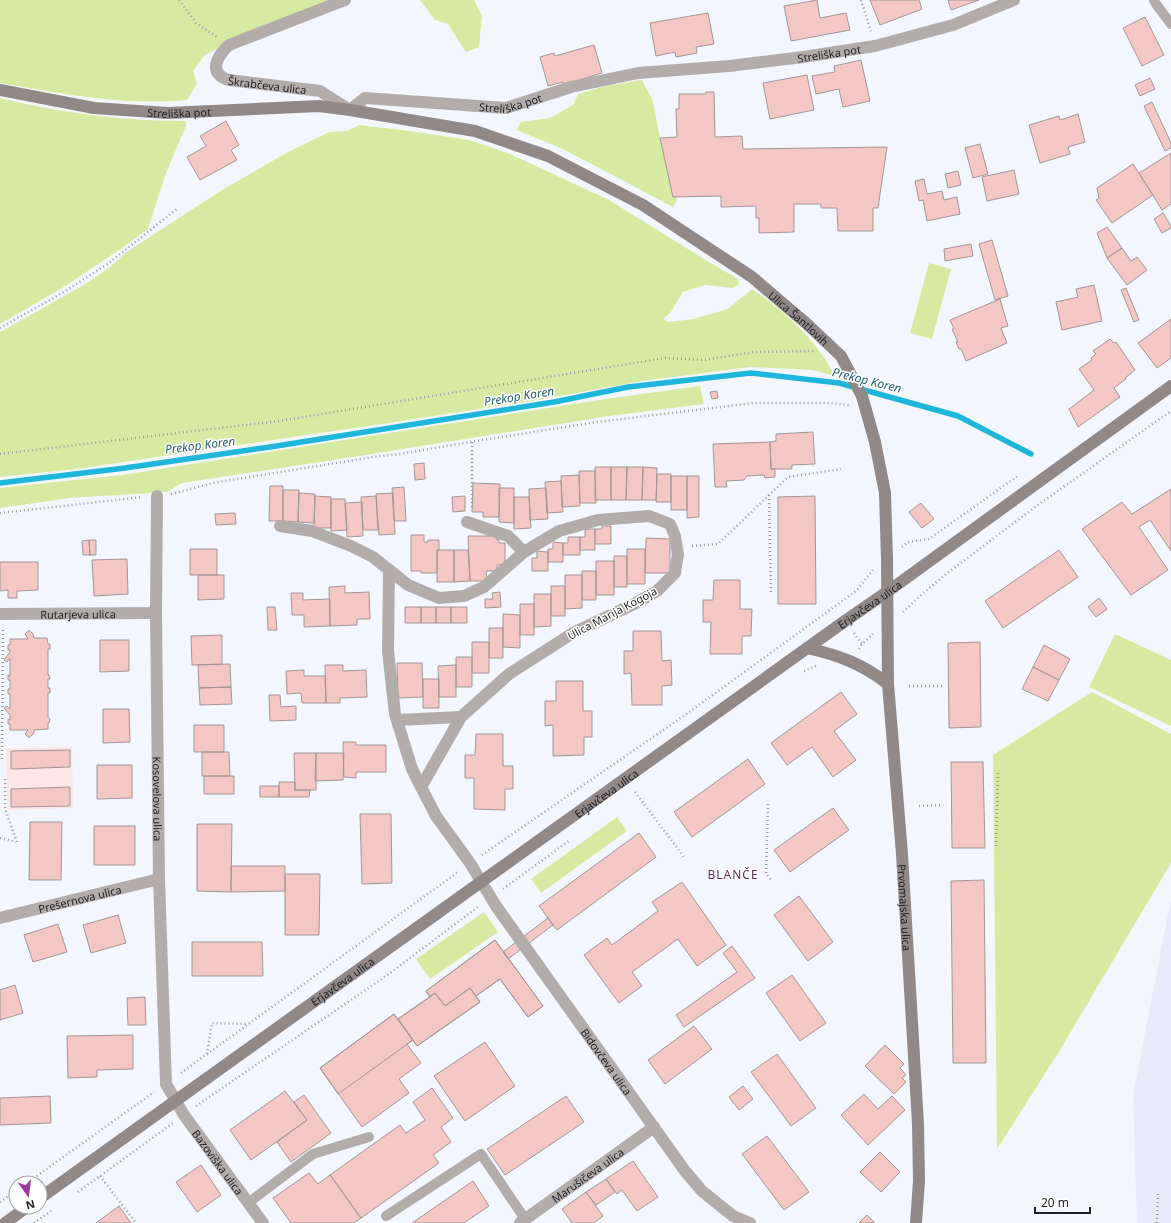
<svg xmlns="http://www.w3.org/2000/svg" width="1171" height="1223" font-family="'Noto Sans',sans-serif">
  <rect width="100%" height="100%" fill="#f4f6fe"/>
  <path fill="#e7eaf8" d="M1171,899V1223H1137L1133,1095Z"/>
  <path fill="#fce6e8" d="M72,747L73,808L7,810L6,748Z"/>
  <path fill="#d6eba1" d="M0,0H329L237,38L205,55L193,71L197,84L187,100C125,106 62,94 0,83Z
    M420,0H474L482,16L479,47L466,52L459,42L448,24L435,20Z
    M642,80L653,101L658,129L677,200L673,207L563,149L516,130L521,122L550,118L573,105L578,94L605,86Z
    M0,98C60,113 124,121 186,121V126L166,173L148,229L119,250L67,285L0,324Z
    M359,125L402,130L469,140L510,154L609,200L704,259L738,279L739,284L733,288L705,285L683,292L670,313L663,319L669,322L693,319L728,309L752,289C778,307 802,327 820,352C826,359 830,368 835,376L812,370L750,367L643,381L532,401L382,424L76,469L0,477V332L84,285L109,268L125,253L222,190L288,152L329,132L347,131Z
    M929,263L951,269L932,339L910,333Z
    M700,386L704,404L609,416L353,457L182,483L167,492L70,498L0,508V488L122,475L612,398Z
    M1115,634L1171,660V726L1089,687Z
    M1092,692L1171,734V863L1057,1055L997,1149L993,755Z
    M617,817L627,831L541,893L531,879Z
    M484,912L498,932L430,979L416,959Z"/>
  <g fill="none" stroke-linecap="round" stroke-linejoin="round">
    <path stroke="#1fb6db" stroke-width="5.5" d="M0,483L125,468L270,447L554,402L628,387L751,373L839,383L958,416L1031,454"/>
  </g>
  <path fill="#f3c7c4" stroke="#a29695" d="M817,0L820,18L846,13L850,30L791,41L784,6Z
    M870,0H919L922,9L880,25Z
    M948,0H979L951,10Z
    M708,13L714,44L696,47L697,53L676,57L675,52L656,56L650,23Z
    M1145,17L1164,55L1142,66L1123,28Z
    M594,45L602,73L563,85V82L548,86L540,57L554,53L555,56Z
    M861,60L870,101L843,107L839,89L816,94L812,76L835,72L834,66Z
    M807,75L814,110L770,119L763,83Z
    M1150,78L1155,89L1140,96L1135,85Z
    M706,92H714L715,137L742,136L743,149L887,147L878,208H873V231H838L837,208H821V204H794V232L759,233V218H756V206L721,207V196L673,197L660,138L677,137L676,109H679V94H706Z
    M1152,102L1171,143V148L1165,151L1144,106Z
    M1078,114L1085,142L1068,147L1070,154L1040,163L1029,125L1059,116L1060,120Z
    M226,121L239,145L231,150L237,160L200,180L187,157L206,146L200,136Z
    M980,144L988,174L973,178L965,148Z
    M1171,153V204L1162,210L1139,173Z
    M1133,164L1153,195L1112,223L1096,200L1099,198L1097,188Z
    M1014,170L1019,194L987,201L982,177Z
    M958,171L961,185L948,188L945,174Z
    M924,179L927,194L942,191L944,200L957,197L960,214L927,221L923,200L919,201L915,181Z
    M1163,213L1171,226V228L1162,233L1154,219Z
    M1107,227L1122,248L1107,258L1097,233Z
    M992,240L1008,296L995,300L979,244Z
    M971,244L973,256L945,261L944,249Z
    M1122,248L1131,261L1137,257L1147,270L1127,285L1107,258Z
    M1094,285L1102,321L1062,330L1056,302L1078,297L1076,289Z
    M1126,288L1139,320L1134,322L1121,290Z
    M1000,299L1008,326L1001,328L1007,343L966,361L961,349H959L956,342H958L952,329H954L950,320Z
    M1171,319V358L1157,368L1138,343Z
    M1110,339L1114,343L1116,342L1135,370L1125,378L1126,379L1114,388L1120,397L1078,427L1069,409L1094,390L1079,369L1092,360L1091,358L1096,354L1093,351Z
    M717,391L718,398L712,399L710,392Z
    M813,432L815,464L792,465V469H771L770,442L776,441V434Z
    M770,442L771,469H775V477L765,478L764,475L747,476L744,480L726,481L727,487H715L713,444Z
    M424,463L425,479L415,480L414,464Z
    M595,467H611V500H595Z
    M611,467H627L626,500H611Z
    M627,467H643L642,500H626Z
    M643,467L657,468L656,500H642Z
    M579,471H595L596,503H580Z
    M657,474H671V502H656Z
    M579,475L580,506L562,507L561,476Z
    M671,476H687V510H671Z
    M687,476H699V517L687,518Z
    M561,481L563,512L547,513L545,482Z
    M473,483L500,484L499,517H483V512H472Z
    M270,486H283V521H269Z
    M404,487L406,521H394L392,488Z
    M499,488H514V523L499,522Z
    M546,488L548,519L530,520L529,489Z
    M1171,489V551L1150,520L1139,527L1168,570L1131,595L1082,529L1122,502L1132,514Z
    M283,490H299L298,522L283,521Z
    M299,493L315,494L314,523L298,522Z
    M393,493L395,534L379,535L376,494Z
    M315,496L331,497V528H314Z
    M376,496L378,530H363L361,497Z
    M465,496V511L453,512L452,497Z
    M815,496L816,604H778V497Z
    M514,497H529L531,528L514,529Z
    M331,499H345L347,530L331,531Z
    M362,502L363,536L347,537L345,503Z
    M921,503L934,519L922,528L909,512Z
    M235,513L236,524L216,525L215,514Z
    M602,526H611V544H595V529H602Z
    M585,529H595V550H580V537H585Z
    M411,535H424V542H428V540H439V550H437V573H421V571H411Z
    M468,536H497V540H499V543H505V564L497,565V571H486L487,579L484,581H470Z
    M568,537H580V555H563V543H568Z
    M646,538L670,539V573H645Z
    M89,540L90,555H83L82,541Z
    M89,540H96V555H90Z
    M553,542L563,543V562H548V549H553Z
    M190,549H217V575H190Z
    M627,549H645V584H627Z
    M437,550H454V582H437Z
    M454,550H468L470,581L454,582Z
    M1059,550L1078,577L1003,628L985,601Z
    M537,551L548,552V571H532V558H537Z
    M614,556H627V587H614Z
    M127,559L128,594L94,596L92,560Z
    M596,561H614V595H596Z
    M0,562H38V590L17,591V598H8V590L0,591Z
    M582,571H596V600H582Z
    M198,575H224V599L198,600Z
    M565,575H582V608L565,609Z
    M714,580H740V609H752L751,636H742V654H710L711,622H703V600H713Z
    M345,586V593L369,592L370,619H357V625L330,626L329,587Z
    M551,586H565V616H551Z
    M500,592L501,607L485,608V599H493L492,593Z
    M291,593H303V600L330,599V626L304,627V615H292Z
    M534,594H551V626L534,627Z
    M1099,598L1107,609L1096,617L1088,607Z
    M520,604H534V635H520Z
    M267,607H275L277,630H268Z
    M405,607H421V623H405Z
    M421,607H436V623H421Z
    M436,607H451V623H436Z
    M451,607H467V623H451Z
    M503,614L520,615V648L503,647Z
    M489,628H503V658H489Z
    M29,630L33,634L34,638H47L48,644H50V649H48V675H49L50,679H48V688H50V693H48V718L50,719L49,723H48V729L34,730V733L29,738L25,734L28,730H10V724H8V719L10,720V715L4,708L7,706L10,709V694H8V689H10V680H8V675L10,676V658L7,662L4,660L10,652V650H8V645H10V639H28L25,634Z
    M633,631H661L662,661L671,660L672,685L662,686V705H632L631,673L624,674V651H633Z
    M222,635V664L192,665L191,636Z
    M100,640H129V671L100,672Z
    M472,642H489V673H472Z
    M980,642L981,727L949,728L948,643Z
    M1044,645L1070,659L1059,680L1033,667Z
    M456,657H472V687H456Z
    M397,663H422L423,697L398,698Z
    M230,664L231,687L199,688L198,665Z
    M325,665H343V671L366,670L367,697L340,698V703H326Z
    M456,665V697H439L438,666Z
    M1033,667L1059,680L1048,701L1022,689Z
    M304,670V676H325L326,703H302L301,693L287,694L286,671Z
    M423,679H439V708H423Z
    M556,681H583V711H592V737H584V755L553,756V725L545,726V701H556Z
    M231,687L232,704L200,705L199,688Z
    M841,692L857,714L834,731L856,760L833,777L812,747L787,765L771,743Z
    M269,695H280L281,707L296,706V720L270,721Z
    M103,709H129L130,742L103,743Z
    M194,725H224V752H194Z
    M476,734H503V766H513V789H505V810L474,809V778H465V755H475Z
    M343,742H356V745H386V772H356V778L344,777Z
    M70,750V767L11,769V751Z
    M202,752H229L230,776H202Z
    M294,753H316V790H295Z
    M316,753H344L343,780L315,781Z
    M748,759L765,784L692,837L674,812Z
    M951,762H983L985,848H952Z
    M97,765H132V798L97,799Z
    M204,776H234V794H204Z
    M279,782H295V790H310L309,797H279Z
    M260,786H279V797H260Z
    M70,787V806L11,807V789Z
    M833,808L849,830L790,872L774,850Z
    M360,814H391L392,883L362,884Z
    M30,822H62L61,880H29Z
    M197,824H232L231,892L197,891Z
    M94,826H135V865H94Z
    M639,833L656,857L557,930L539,906Z
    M231,866H285V891L231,892Z
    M285,874H320L319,935H285Z
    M984,880L986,1063H953L951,881Z
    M682,882L726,945L697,966L678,939L632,972L642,986L619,1003L584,955L607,938L612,945L658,911L652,902Z
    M799,896L833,942L808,961L774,915Z
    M118,915L126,943L91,953L83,925Z
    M548,918L553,925L508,959L503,952Z
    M58,924L67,952L33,962L24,935Z
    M495,940L543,1006L528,1017L500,979L476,996L470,988L445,1006L435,993L430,997L426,991Z
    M495,940L543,1006L528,1017L500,979L476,996L480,1002L417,1046L398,1019L430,997L426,991Z
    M192,942H262L263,976H192Z
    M732,946L755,978L684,1027L676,1015L737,972L723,953Z
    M792,975L826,1023L800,1041L766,993Z
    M15,985L23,1013L0,1020V990Z
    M470,988L480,1002L417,1046L398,1019L435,993L445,1006Z
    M145,997L146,1025H128L127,998Z
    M394,1014L413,1040L338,1094L320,1068Z
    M394,1014L413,1040L407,1044L421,1063L399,1079L409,1093L362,1127L320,1068Z
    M694,1026L712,1049L665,1084L648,1060Z
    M133,1035V1069L97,1070V1077L68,1078L67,1036Z
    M485,1042L515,1086L465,1121L434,1076Z
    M885,1045L904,1064L900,1068L906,1075L902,1078L906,1082L894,1094L865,1066Z
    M777,1054L816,1108L791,1126L751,1072Z
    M743,1086L753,1099L739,1110L729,1097Z
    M432,1088L453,1118L441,1127L451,1142L433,1155L439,1163L361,1218L330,1175L400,1125L406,1133L425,1120L413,1102Z
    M285,1091L307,1120L251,1160L230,1130Z
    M864,1094L878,1109L892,1096L905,1110L868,1145L841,1115Z
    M304,1095L331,1133L291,1162L277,1142L307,1120L294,1102Z
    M50,1096L51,1123L0,1125V1098Z
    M566,1096L584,1122L505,1175L487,1149Z
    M767,1136L809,1192L784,1210L742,1154Z
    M880,1152L900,1172L881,1192L860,1172Z
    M633,1161L658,1197L637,1211L622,1190L617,1194L606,1179Z
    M201,1165L221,1195L197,1212L176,1182Z
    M309,1173L318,1184L330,1175L361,1218L354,1223H291L273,1198Z
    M606,1179L615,1192L596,1205L586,1192Z
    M473,1181L489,1206L464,1223H412Z
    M586,1192L603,1216L594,1223H572L562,1209Z
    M119,1206L131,1223H96Z
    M867,1215L875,1223H859Z"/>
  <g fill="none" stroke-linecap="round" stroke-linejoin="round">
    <path stroke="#999aa1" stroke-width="2.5" stroke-dasharray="1 3" stroke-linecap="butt" d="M179,0L196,23L217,37
      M861,0L871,32
      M0,328L64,292L109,263L178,208
      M472,442V509
      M0,454L279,421L665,358L704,360L754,352L814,351
      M171,494L213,483L373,457L400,454L476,441L597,422L754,403H828L849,405
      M769,495L771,594
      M0,513L143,497
      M692,546L718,544L788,477L841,469
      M902,547L908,542L929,539L1019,475
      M903,612L922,594L950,571L1035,507L1171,411
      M854,633L862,644
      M859,649L862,644L873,634
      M804,671L816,666
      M909,686H945
      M2,759L3,628
      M5,779V809L17,842
      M635,792L684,857
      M768,804L766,874L772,881
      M919,806L942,805
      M0,838L16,842
      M996,846L998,772
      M482,855L685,715L834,607L857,590L873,570
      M503,889L570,840
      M207,1054L212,1023L248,1024
      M181,1073L458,872
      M196,1106L386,976L479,906
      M100,1176L136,1223
      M27,1183L154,1092
      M78,1192L173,1123
      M0,1202L16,1191
      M34,1223L51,1211
      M1157,1223L1158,1192"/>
    <path stroke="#b2adab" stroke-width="10" d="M1154,0L1156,4L1171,24
      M248,1203L313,1154L369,1137
      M386,1216L481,1154L525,1219"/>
    <g stroke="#b2adab" stroke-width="12">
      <path id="s1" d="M345,0L229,45C217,56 207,74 229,80L320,91L350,110L365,98L506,108L571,87L638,73L729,66L803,57L875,46L953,25L1014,0"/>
      <path id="s2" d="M157,496L156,613L159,879L166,1084L184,1115L263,1223"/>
      <path d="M467,522L508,536L524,552"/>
      <path id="s3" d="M280,526L312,531L351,546L373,557L408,585L439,598L464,596L484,587L524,552L559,531L598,520L649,516L670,524L675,536L678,554L675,573L657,591L636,603L573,633L509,674L461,717L421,787L436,816L470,863L496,906L685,1171L702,1191L733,1216L750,1223"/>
      <path d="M389,570L388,651L395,714L412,769L421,787"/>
      <path id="s4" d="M0,614L156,613"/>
      <path d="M397,720L461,717"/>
      <path id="s5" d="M0,918L159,879"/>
      <path id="s6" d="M520,1223L654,1127"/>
    </g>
    <g stroke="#918987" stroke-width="12">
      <path id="s7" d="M0,90L94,108L168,113L319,106L350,110L475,131L548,156L643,205L752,277L807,324L841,356L862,396L875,442L885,493L887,559L888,684L902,854L918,1124L919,1181L916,1223"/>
      <path d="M807,648C838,655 863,664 888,684"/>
      <path id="s8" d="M40,1198C307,1004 578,815 845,621L887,592L1171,386"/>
      <path d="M5,1223L27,1207"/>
    </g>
  </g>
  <g text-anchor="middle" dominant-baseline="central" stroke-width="3" stroke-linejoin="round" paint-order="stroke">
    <g font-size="11" fill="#1e1f23" stroke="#fff">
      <text stroke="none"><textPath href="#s1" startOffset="787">Streliška pot</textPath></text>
      <text stroke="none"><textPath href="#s1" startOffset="209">Škrabčeva ulica</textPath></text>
      <text stroke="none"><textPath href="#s1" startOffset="463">Streliška pot</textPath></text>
      <text stroke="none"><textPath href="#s7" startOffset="181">Streliška pot</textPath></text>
      <text stroke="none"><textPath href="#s7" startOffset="856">Ulica Šantlovih</textPath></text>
      <text stroke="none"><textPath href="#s8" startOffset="1020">Erjavčeva ulica</textPath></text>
      <text transform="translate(612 613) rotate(-28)">Ulica Marija Kogoja</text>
      <text stroke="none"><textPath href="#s4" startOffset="78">Rutarjeva ulica</textPath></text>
      <text stroke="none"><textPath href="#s8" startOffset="696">Erjavčeva ulica</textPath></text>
      <text stroke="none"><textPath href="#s2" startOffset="303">Kosovelova ulica</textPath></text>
      <text stroke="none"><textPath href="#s5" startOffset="82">Prešernova ulica</textPath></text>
      <text stroke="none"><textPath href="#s7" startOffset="1473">Prvomajska ulica</textPath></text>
      <text stroke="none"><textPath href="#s8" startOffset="372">Erjavčeva ulica</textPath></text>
      <text stroke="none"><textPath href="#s3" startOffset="1155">Bidovčeva ulica</textPath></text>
      <text stroke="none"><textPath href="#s2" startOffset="682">Bazoviška ulica</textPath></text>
      <text stroke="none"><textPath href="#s6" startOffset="83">Marušičeva ulica</textPath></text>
    </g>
    <g font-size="12" font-style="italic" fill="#285f6f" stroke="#fff">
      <text transform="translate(867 380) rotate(14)">Prekop Koren</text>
      <text transform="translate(519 396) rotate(-9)">Prekop Koren</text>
      <text transform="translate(200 445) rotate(-7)">Prekop Koren</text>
    </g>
    <g font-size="12" letter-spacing="1" fill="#5f2e5f" stroke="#fff">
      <text x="733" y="874">BLANČE</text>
    </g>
  </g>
  <g transform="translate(28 1195) rotate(166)"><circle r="19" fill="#ffffff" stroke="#a5a5a7"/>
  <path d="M0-3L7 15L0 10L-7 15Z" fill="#9e3aa0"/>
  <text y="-6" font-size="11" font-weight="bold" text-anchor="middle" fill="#1e1f23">N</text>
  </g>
  <path d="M1035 1207v6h55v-6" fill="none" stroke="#1e1f23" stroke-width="2"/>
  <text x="1041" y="1207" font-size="12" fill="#1e1f23" stroke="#ffffff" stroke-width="3" paint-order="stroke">20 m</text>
</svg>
